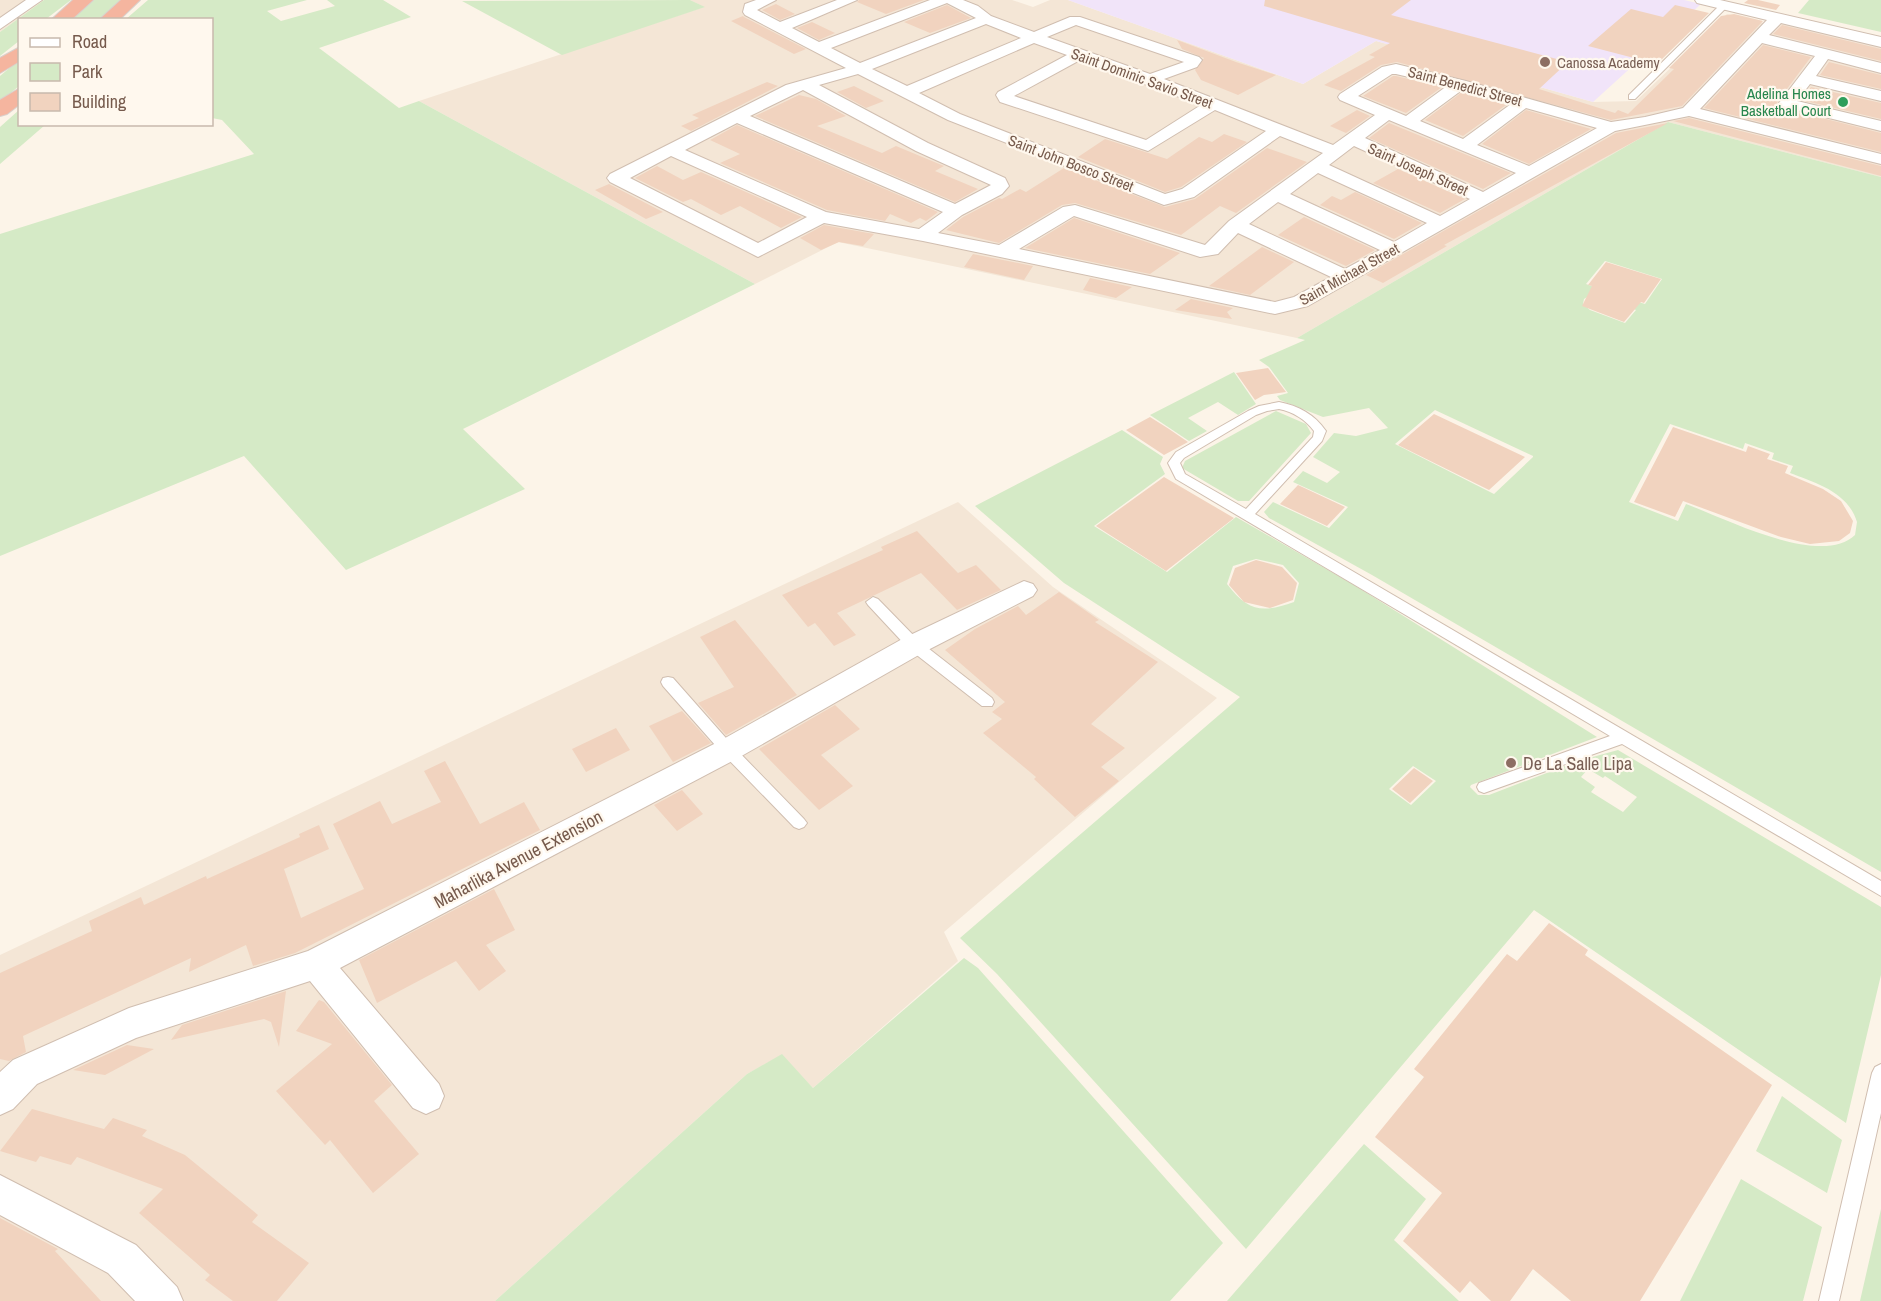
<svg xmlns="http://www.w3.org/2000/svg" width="1881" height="1301" font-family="'Archivo Narrow',sans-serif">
  <rect width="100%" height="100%" fill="#fcf4e8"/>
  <path fill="#f4e6d6" d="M0,0H44L0,32Z
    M690,0H1012L1033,7L1050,0H1068L1303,84L1376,41L1593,102L1636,101L1727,14L1776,26L1782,19L1881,43V177L1668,122L1297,338L838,242L755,284L419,101L704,7Z
    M958,502L1053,587L1217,698L944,932L958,961L813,1088L782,1055L747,1074L495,1301H0V955Z"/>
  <path fill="#f1e4f9" d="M1068,0H1684L1701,4L1593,102L1376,41L1303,84Z"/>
  <path fill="#d5eac6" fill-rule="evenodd" d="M44,0H71L46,19L20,20L19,41L0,56V32Z
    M94,0H122L99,19L70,20Z
    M148,0H307L267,11L281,21L335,6L327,0H383L411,17L319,48L399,108L419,101L755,284L463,429L525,489L346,570L244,456L0,556V234L254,154L222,120L212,118V20L126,19Z
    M690,0L705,7L562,55L462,1Z
    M1809,0H1881V32L1798,13Z
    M19,60V86L0,102V76Z
    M19,110L20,124L45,125L0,164V127Z
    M1668,122L1881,177V872L1372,575L1269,518L1264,512L1273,502L1329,528L1348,507L1293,482L1303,471L1327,483L1340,472L1313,457L1334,433L1356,436L1388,428L1369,408L1323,417L1280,400L1277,396L1288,393L1269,367L1259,360L1305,340L1297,338ZM1605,261L1662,279L1645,304L1623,297L1619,303L1636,310L1625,323L1590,310L1583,304L1584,299L1600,289L1586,284ZM1435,410L1533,456V457L1494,494L1395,444ZM1670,424L1743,449L1745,443L1774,453L1772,459L1793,466L1790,473C1816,483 1848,492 1857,522L1855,535C1821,568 1724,518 1686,504L1678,521L1629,502Z
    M1234,372L1256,404L1238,415L1218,402L1188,418L1207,431L1189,441L1150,415Z
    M1276,411L1306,424L1311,433L1249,501H1238L1182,468L1185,461Z
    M1122,430L1163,457L1160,464L1165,474L1094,526L1167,572L1236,517L1354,585L1597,737L1471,785L1470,787L1478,795H1489L1578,761L1618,750L1881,907V975L1846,1123L1534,910L1246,1249L997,974L960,938L1240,697L1064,583L975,506ZM1256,559L1283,565L1299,583L1294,602C1263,613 1248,612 1227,584L1233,566ZM1413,766L1436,781L1411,805L1389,789ZM1588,769L1603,778L1605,776L1637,797L1623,812L1591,792L1595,787L1581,777Z
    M964,958L978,968L1223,1243L1170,1301H495L747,1074L782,1054L813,1088Z
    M1782,1096L1842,1140L1827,1193L1756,1151Z
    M1364,1144L1426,1199L1394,1240L1459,1301H1227Z
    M1741,1179L1822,1227L1803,1301H1680Z
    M1881,1209V1301H1860Z"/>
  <path fill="#f1d3bf" d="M859,0H924L886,14L857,2Z
    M1265,0H1411L1391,15L1568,62L1539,89L1615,113L1618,110L1628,114L1674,69L1669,68L1721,16L1734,14L1763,21L1682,106L1611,120L1397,62L1381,65L1341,91L1324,85L1375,57L1369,55L1390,43L1264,6Z
    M1748,0H1758L1780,5L1776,10L1744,3Z
    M776,4L795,14L780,20L762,10Z
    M947,5L971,18L930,33L904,22Z
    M1675,5L1709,13L1657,64L1588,46L1631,9L1663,17Z
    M743,16L744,17L806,49L794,54L731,21Z
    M812,22L835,33L819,40L797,28Z
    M1782,25L1881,49V61L1773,34Z
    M1177,40L1236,62L1276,75L1238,95L1201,80L1195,70L1204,58L1182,49Z
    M1763,45L1811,57L1777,102L1779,107L1881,133V152L1704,108Z
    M1829,62L1881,75V89L1820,75Z
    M1393,76H1396L1442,87L1406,113L1363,96Z
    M767,82L778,86L691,131L681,126L699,118L692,115Z
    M854,86L884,101L866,108L837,92Z
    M1811,87L1881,103V119L1801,100Z
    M1462,92L1506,105L1463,136L1425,120Z
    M799,95L816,99L846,116L817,126L882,153L896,146L944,166L935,171L978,189L955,202L755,116Z
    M1357,110L1370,116L1346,133L1330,126Z
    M1526,110L1591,129L1529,164L1482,144Z
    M1689,118L1881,166V176L1673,121Z
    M1389,123L1511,173L1483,189L1369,138Z
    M1668,123L1444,245L1447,246L1383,283L1366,275L1616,133Z
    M737,125L938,212L926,221L920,218L911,223L890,214L885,221L827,210L720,163L740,154L710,140Z
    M1224,134L1247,142L1181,187L1165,192L1078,157L1105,139L1167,159L1199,137L1212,142Z
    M1267,148L1307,162L1236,213L1220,206L1181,235L1075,203L1062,205L999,243L946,230L963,217L999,198L1002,199L1020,189L1026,192L1064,168L1165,207L1195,199Z
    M657,166L683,180L701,172L802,217L781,228L740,206L721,215L691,199L683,202L635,178Z
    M1398,169L1465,199L1440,213L1373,183Z
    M609,184L663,212L646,219L595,190Z
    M1355,192L1422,223L1394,239L1320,205L1332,196L1341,200Z
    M1304,217L1375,250L1346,266L1278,235Z
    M1074,218L1180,253L1150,274L1025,248Z
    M824,225L874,234L863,246L839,242L821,250L800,238Z
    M1262,247L1294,262L1250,295L1209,286Z
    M973,254L1033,266L1024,280L964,267Z
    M1606,262L1661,279L1644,303L1641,302L1624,322L1582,306L1592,286L1588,285Z
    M1090,278L1132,287L1116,298L1083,290Z
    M1191,299L1233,308L1227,312L1232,319L1175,310Z
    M1268,368L1286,392L1264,395L1255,400L1236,373Z
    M1434,414L1525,457L1489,490L1398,445Z
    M1150,417L1169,429L1188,442L1164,455L1126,430Z
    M1673,427L1746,452L1748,446L1770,454L1767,459L1788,466L1785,473L1823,489L1841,501L1853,521L1850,533L1839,541L1810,544L1781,537L1683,501L1675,517L1634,502Z
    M1164,477L1234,518L1166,571L1096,526Z
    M1298,485L1345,507L1327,526L1280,504Z
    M917,531L958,573L976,565L1001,590L957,610L921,573L837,613L856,635L834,646L815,623L808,627L782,595L883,550L881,547Z
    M1256,560L1282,567L1297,583L1293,600L1270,608L1244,602L1229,585L1235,568Z
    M1059,592L1099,620L1095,622L1158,662L1091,724L1125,748L1101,767L1119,781L1075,817L1034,779L1036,777L983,733L1002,719L992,712L1005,702L945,650L975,629L1018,606L1026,615Z
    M735,620L797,695L726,735L698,703L734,687L700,637Z
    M835,705L860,729L821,755L853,786L819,810L759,749Z
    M682,711L711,743L673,762L649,726Z
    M616,728L630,750L586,772L572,749Z
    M445,761L480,824L524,802L540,830L295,953L253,966L246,945L189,972L191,958L23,1036L26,1052L9,1061L0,1059V973L92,931L89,921L141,897L144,905L206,876L207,879L300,837L299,834L319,825L329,849L284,869L301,918L364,889L333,824L380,801L392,824L441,802L424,771Z
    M1414,768L1433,781L1410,803L1392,789Z
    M682,790L703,814L677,831L654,805Z
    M494,889L515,930L486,945L506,971L479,991L456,961L377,1003L359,960Z
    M1549,923L1588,950L1585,955L1772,1085L1640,1301H1571L1533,1269L1510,1301H1491L1470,1281L1460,1293L1403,1241L1442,1193L1375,1137L1424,1077L1414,1069L1507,954L1517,961Z
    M286,991L279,1047L271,1022L264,1019L171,1040L182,1025Z
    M319,1000L324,1002L392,1085L374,1101L419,1154L373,1193L330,1140L325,1145L276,1091L332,1044L296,1031Z
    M127,1045L154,1049L105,1075L73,1070Z
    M32,1109L104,1129L113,1118L147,1130L142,1136L185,1155L258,1215L252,1222L309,1263L277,1301H233L205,1280L210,1275L139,1213L163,1189L77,1157L71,1165L40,1156L36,1162L0,1151Z
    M0,1218L58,1249L55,1251L101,1301H0Z"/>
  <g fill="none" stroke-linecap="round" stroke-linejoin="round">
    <g stroke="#d0beb0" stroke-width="2">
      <path id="lane" d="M1722,3L1729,5L1635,99H1629V95Z
        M1279,402C1299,406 1314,414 1326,431L1322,441L1255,514L1881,881V896L1622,744L1484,793L1479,791L1477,787L1479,783L1610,736L1176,479L1168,463L1176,452L1248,411L1259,406ZM1279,409C1293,412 1305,419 1314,431L1313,437L1246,509L1185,474L1180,463L1184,458L1256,415L1267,411Z
        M873,597L878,599L919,641L992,698L994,702L992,706H982L909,649L868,605L866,602Z
        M668,677L673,678L733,746L804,819L807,823L804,827L799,829L794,827L723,754L663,686L661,682L663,678Z
        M1881,1064V1113L1839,1301H1819L1872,1073L1875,1067Z"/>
    </g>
    <g stroke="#d0beb0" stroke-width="2">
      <path id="street" d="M26,0H42L0,29V18Z
        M756,0H776L757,10L780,22L837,0H857L792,28L819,42L930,0H963L978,6L991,16L1034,32L1070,17H1080L1199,57L1202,60L1197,67L1164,79L1333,145L1375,115L1340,100L1338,97L1340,94L1382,67L1396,64L1466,81L1611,122L1645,117L1683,108L1767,20L1697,3L1695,0H1720L1881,37V47L1781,23L1769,35L1881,63V73L1828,59L1816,76L1881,91V101L1810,84L1797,101L1881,121V131L1781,106L1779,103L1815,56L1762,43L1700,109L1881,154V164L1689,116L1615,131L1308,306L1275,314L923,241L824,223L758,257L610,182L607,178L610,174L786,85L846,68L745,15L743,12L745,4ZM947,3L976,18L860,63L831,48ZM986,24L1021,38L907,86L872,69ZM1076,25L1184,62L1150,74L1047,37ZM1034,43L1067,55L998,92L996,95L1000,102L1148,151L1215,110L1266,131L1182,189L1165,194L960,114L919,93ZM1080,60L1201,105L1146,140L1014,96ZM858,74L948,120L1164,205L1194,197L1280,136L1323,153L1229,221L1205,245L1075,205L1063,207L999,245L938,233L962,215L1002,194L1009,186L1005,178L928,143L819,85ZM1392,74H1396L1447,86L1406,116L1358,96ZM803,90L916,151L991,185L955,204L750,116ZM1462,90L1511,104L1463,139L1420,121ZM1526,108L1597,128L1529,166L1477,145ZM1389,120L1516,173L1483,192L1365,138ZM737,123L943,212L919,229L826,212L685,150ZM1354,146L1470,199L1440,216L1329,165ZM671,156L807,217L758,243L630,178ZM1318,173L1427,223L1394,242L1290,194ZM1278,202L1380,250L1345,269L1249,224ZM1074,216L1200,257L1218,254L1238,233L1331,277L1294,297L1275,302L1019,249Z
        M1024,581L1033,584L1037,590L1033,596L924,652L738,758L340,968L439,1084L444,1096L439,1108L426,1114L413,1108L310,981L136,1038L37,1084L13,1109L0,1115V1072L13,1060L129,1008L308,951L718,742L904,638Z
        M0,1175L136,1245L177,1287L183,1301H135L108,1273L0,1215Z"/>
    </g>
    <g stroke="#d9d1cd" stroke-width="2">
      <path id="highway" d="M73,0H93L71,20H51Z
        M121,0H140L119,20H99Z
        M20,47V61L0,73V58Z
        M20,88V104L7,114L0,116V100Z"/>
    </g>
    <use href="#lane" fill="#fff" fill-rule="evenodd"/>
    <use href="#street" fill="#fff" fill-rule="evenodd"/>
    <use href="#highway" fill="#f5b59f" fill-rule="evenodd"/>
  </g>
  <g fill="#8d6e63" stroke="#fff8ee" stroke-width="2">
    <circle cx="1545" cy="62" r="6"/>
    <circle cx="1511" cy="763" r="6"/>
  </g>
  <circle fill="#2e9e5b" stroke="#fff8ee" stroke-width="2" cx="1843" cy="102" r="6"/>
  <g text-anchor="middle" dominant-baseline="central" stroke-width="4.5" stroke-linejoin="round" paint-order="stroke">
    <g font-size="15" fill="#785e54" stroke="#fff8ee" text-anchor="start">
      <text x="1557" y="62">Canossa Academy</text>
    </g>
    <g font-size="15" fill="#765a4c" stroke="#fff8ee">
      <text transform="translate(1142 78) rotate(20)">Saint Dominic Savio Street</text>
      <text transform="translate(1465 86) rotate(15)">Saint Benedict Street</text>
      <text transform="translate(1071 163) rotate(21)">Saint John Bosco Street</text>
      <text transform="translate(1418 169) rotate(24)">Saint Joseph Street</text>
      <text transform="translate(1349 274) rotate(-29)">Saint Michael Street</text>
    </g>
    <g font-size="15" fill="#27864d" stroke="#fff8ee" text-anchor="end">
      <text x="1831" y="93">Adelina Homes<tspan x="1831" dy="17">Basketball Court</tspan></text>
    </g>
    <g font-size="18" fill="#785e54" stroke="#fff8ee" text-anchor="start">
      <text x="1523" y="763">De La Salle Lipa</text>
    </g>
    <g font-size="18" fill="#765a4c" stroke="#fff8ee">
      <text transform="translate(518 859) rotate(-28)">Maharlika Avenue Extension</text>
    </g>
  </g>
  <rect x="18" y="18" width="195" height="108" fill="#fff8ee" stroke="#c8b9ad" stroke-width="1.5"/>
  <rect x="30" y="38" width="30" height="9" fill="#ffffff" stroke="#c8b9ad" stroke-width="1.5"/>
  <text x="72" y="48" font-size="18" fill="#765a4c">Road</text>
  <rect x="30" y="63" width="30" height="18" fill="#d5eac6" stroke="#c8b9ad" stroke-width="1.5"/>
  <text x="72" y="78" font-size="18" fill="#765a4c">Park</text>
  <rect x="30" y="93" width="30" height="18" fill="#f1d3bf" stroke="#c8b9ad" stroke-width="1.5"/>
  <text x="72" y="108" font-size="18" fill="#765a4c">Building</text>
</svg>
